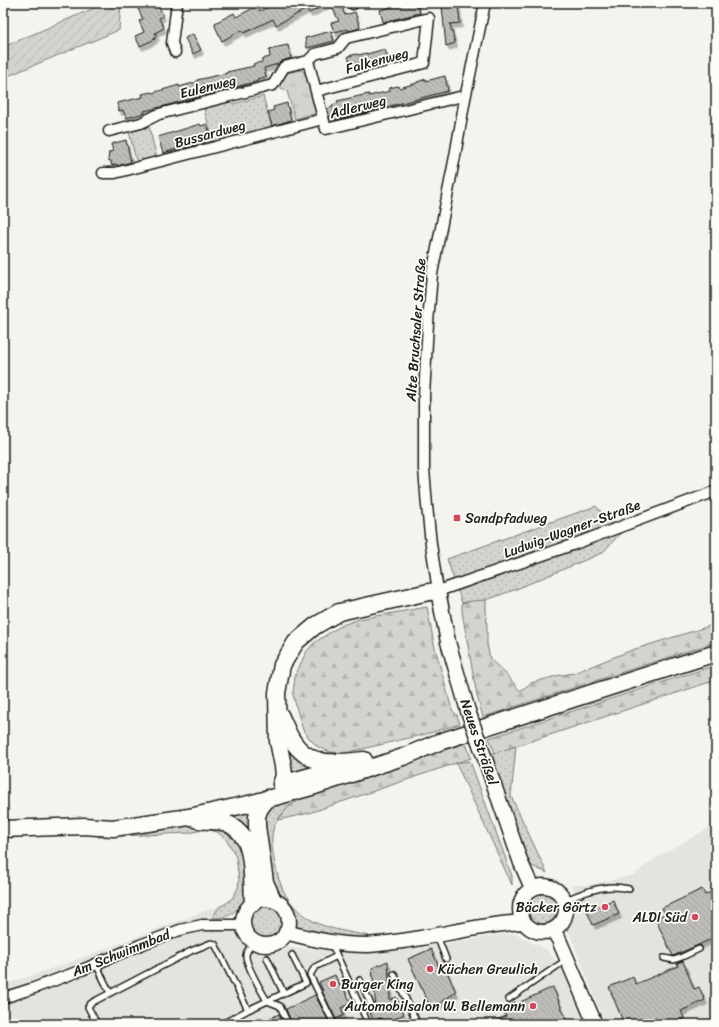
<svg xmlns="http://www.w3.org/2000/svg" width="719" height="1027" font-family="Sriracha,sans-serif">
  <defs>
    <pattern id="grass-dots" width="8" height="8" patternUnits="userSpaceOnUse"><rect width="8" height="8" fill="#d4d3cf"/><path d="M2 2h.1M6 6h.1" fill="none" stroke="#b5b5b1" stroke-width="1.8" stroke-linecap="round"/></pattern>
    <pattern id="forest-firs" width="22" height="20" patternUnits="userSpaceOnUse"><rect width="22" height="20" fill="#d4d3cf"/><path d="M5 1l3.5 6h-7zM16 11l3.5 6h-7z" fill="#b5b5b1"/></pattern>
    <pattern id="park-tufts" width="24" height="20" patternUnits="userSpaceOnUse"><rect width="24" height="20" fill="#d4d3cf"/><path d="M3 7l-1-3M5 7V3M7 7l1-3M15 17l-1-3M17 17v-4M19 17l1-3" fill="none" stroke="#b5b5b1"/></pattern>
    <pattern id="garden-furrows" width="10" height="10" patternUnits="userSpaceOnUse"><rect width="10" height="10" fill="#d4d3cf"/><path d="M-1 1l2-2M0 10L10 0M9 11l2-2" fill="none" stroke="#b5b5b1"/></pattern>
    <pattern id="building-back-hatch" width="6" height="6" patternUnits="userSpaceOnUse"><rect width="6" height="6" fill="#bebdba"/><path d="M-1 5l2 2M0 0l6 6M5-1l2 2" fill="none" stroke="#a3a29f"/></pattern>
    <filter id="shadow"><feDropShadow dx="2.5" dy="4.5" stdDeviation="0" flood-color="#0004"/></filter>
  </defs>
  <rect width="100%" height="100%" fill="#f4f3ee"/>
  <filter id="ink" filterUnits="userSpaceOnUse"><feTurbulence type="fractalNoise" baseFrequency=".025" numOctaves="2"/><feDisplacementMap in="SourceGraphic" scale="8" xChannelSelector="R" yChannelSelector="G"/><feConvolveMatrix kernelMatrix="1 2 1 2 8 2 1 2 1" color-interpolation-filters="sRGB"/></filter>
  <g filter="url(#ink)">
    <path fill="#e4e3de" d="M716,824V1024H605L568,929L580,903L571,885H588L634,875L654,859Z
      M219,907L243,936L248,945L260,950L273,951L282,947L374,953L452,943L502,934H517L534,944L539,945L547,950L561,967L585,1024H4L3,1022V985L65,964L210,909Z"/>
    <path fill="url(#grass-dots)" stroke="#787876" d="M263,96L272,128L214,144L204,109L232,101L233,104Z
      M149,127L157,158L137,164L129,132Z
      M596,506L620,534L602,553L514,590L486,600L462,603L447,559Z
      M285,738L320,766L293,777Z
      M516,746L511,796L547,873L532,866L523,854L488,755Z
      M470,761L512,876V885L456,763Z
      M312,793C298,801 287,806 278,819C276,822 274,827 273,830C269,842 276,873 281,885C286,899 299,914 313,921C330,930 351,932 369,936L366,938L324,936L301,930L291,922L289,910L272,892L263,818L271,807L281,801Z
      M252,808L263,892L255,893L252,851L221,815Z
      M206,824L231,832L239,842L245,856L248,895C235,911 234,918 212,918L219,907L227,903L233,897L238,888L239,880L236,857L231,847L225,838L217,832L207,829L189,833L98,837Z
      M527 909a15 15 0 1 1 30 0a15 15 0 1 1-30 0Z
      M576,903V908L567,931L565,930C567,921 570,911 576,903Z
      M250 922a16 16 0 1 1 32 0a16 16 0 1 1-32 0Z"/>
    <path fill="url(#forest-firs)" stroke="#787876" d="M486,600V609L487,628V644L490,659L507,675L520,691L531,683L556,676L574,673L632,650L716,624V642L483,717L477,696L462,612V603L472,601Z
      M427,607L434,644L452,710L457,715L460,724L426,734L345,753L330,752L318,747L310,739L303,730L297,710L293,694L295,676L306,652L314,643L332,631L345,624L359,619Z
      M716,665V680L495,753L489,738Z
      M466,743L471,758L309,813L278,820L289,806L312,793Z"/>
    <path fill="url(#park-tufts)" stroke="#787876" d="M301,70L306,74L317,113L295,119L287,91L279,87L286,73Z"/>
    <path fill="url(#garden-furrows)" stroke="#787876" d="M106,3H121L119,30L3,78V47Z"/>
    <path fill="url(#building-back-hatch)" stroke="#1c1c1c" filter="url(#shadow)" d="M151,3H157L163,16L159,18L164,28L155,33L157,36L154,38L155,39L140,46L135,36L144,32L139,21L143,19L138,9Z
      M276,3H329L309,13L307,9L276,25L273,19L244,33L242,30L222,41L215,26V23L234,13L236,17L257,6L260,11Z
      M330,3H340L345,15L355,12L360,28L349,31L348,29L334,32L331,23L339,21Z
      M401,3H417L420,13L383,22L380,10L402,4Z
      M458,5L460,23L450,24L455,43L446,46L442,6Z
      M331,31L334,41L307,48L305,38Z
      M193,34L201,50L193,54L185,38Z
      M288,45L291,58L282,61L278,64L264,68L266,77L257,79L258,81L157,108L144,111L145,113L126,118L123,110L119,111L117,103L143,97L142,94L151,92L152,93L179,85V87L197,82V80L227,73V72L254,66L253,64L262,62V59L270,57L269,50L273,49V48Z
      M385,49L389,64L361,70L360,63L350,64L348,56L357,54L358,55L367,53V54Z
      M445,76L448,91L336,120L335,117L330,118L327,109L333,107L332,105L338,103L337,101L364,95L369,94V96L390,91L389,88L398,86L399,88L417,83V82L426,79V81Z
      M287,103L291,120L272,126L268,112L274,110L273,107Z
      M200,124L201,126L207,124L211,137L204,138L205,143L184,148L183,147L163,153L158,137Z
      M126,140L131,162L117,166V164L112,166L111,161L108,160L109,152L113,151L111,144Z
      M702,889L705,895L716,889V937L680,953L673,956L655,918L665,914L662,908Z
      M613,900L619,914L593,925L587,911Z
      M431,949L440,969L445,967L456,992L431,1009L408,959Z
      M388,961L390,1000L396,997L404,1014L385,1024L382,1019L379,1018L376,1020V1024H375L368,1008L372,1011L374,1010L376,1008L372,968Z
      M683,961L694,989L699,987L705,1000L681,1011L684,1018L676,1022L677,1024H624L609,987L633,977L636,984L678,966L677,963Z
      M335,975L340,986L342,985L351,1003L341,1008L344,1015L336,1019L322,991H323L319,982Z
      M553,987L568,1024H487L506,1016L502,1008L515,1002L516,1004Z
      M315,995L329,1022L325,1024H292L286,1009Z
      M279,1014L284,1024H259Z"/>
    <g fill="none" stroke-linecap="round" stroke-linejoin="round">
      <g stroke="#1c1c1c" stroke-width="8">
        <path id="lane" d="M564,901C579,894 596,887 613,887C618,887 624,888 629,889
          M437,936L446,959
          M255,942C251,946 247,949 246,955C245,964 262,992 267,1001L280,1006L288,1024
          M332,945L367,1021L360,1024
          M267,958L284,994
          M664,958L674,960L682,957L699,949
          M96,964L110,993
          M394,974L415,1018L403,1024
          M360,980L372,1007
          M509,999L566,960
          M380,1022L381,1024
          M97,1024L88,1007L89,1005L93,1002L191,951L211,943L215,944L248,1010
          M222,1024L248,1010L306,983L292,955
          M334,1024L310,975L315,967L337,956"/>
      </g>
      <g stroke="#1c1c1c" stroke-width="13">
        <path id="street" d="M352,3L353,4
          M485,3L465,99L455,156L432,274L428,323L424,396V469L427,506L431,544L438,591L572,545L716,491
          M175,52L172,43L177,3
          M308,61L315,54L338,48L346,38L429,18L424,63L316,91
          M308,61L326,129L459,97L465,99
          M109,131L141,123L159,114L273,85L284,67L308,61
          M103,173H115L323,119
          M3,998L34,988L82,970L140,945L180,930L202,925H243
          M3,1022L4,1024"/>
      </g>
      <g stroke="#1c1c1c" stroke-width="17">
        <path id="secondary" d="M438,591L448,642L468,711
          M484,756L521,863L532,888
          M520 909a23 23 0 1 1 46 0a23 23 0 1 1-46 0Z
          M243 922a23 23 0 1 1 46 0a23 23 0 1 1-46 0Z
          M553,930L559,940L595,1024
          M286,932C314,940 338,945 367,945C385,944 403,941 421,938C455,932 489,924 523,922"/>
      </g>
      <g stroke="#1c1c1c" stroke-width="19">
        <path id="primary" d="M280,715C284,723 287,732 292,740C309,768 336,763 364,760
          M289,782L336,769
          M281,784L284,776L283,766L278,741L277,693L282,665L296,642L315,626L339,612L429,592L438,591
          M268,798L260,808L257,816V826L265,882L273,900
          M198,820C208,822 217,820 226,823C257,834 251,877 253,903
          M3,829L84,826L113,828L189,817L253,803L315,786L403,757L439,742L716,653"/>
      </g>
      <use href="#lane" stroke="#fdfcf7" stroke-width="5"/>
      <use href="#street" stroke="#fdfcf7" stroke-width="10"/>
      <use href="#secondary" stroke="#fdfcf7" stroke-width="14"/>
      <use href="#primary" stroke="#fdfcf7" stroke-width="16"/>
      <g stroke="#1c1c1c" stroke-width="17" stroke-linecap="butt">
        <path id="secondary-bridge" d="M468,711L484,756"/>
      </g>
      <use href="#secondary-bridge" stroke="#fdfcf7" stroke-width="14"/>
    </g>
  </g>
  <g fill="#d1495b" stroke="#fdfcf7" stroke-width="1.5">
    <rect x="453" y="514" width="8" height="8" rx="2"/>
    <circle cx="605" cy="907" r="4"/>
    <circle cx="695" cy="917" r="4"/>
    <circle cx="430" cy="969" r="4"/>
    <circle cx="333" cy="984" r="4"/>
    <circle cx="533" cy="1006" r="4"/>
  </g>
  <g text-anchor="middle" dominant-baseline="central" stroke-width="3.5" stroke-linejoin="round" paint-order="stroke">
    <g font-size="14" fill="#1c1c1c" stroke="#fdfcf7">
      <text transform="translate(377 61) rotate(-15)">Falkenweg</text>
      <text transform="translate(208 87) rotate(-14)">Eulenweg</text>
      <text transform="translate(358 107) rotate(-14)">Adlerweg</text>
      <text transform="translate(210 134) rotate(-15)">Bussardweg</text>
      <text transform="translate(416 330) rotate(-86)">Alte Bruchsaler Straße</text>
      <text transform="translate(572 529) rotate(-20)">Ludwig-Wagner-Straße</text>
      <text transform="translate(479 742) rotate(71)">Neues Sträßel</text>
      <text transform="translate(121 953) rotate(-22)">Am Schwimmbad</text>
    </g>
    <g font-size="14" fill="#1c1c1c" stroke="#fdfcf7" text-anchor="start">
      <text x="465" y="518">Sandpfadweg</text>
      <text x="597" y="907" text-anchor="end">Bäcker Görtz</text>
      <text x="687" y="917" text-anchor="end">ALDI Süd</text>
      <text x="438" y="969">Küchen Greulich</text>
      <text x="341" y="984">Burger King</text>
      <text x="525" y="1006" text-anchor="end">Automobilsalon W. Bellemann</text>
    </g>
  </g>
  <rect width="719" height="1027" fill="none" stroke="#fdfcf7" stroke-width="16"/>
  <rect x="8" y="8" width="703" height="1011" fill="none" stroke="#1c1c1c" stroke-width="1.5" filter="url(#ink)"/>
</svg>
